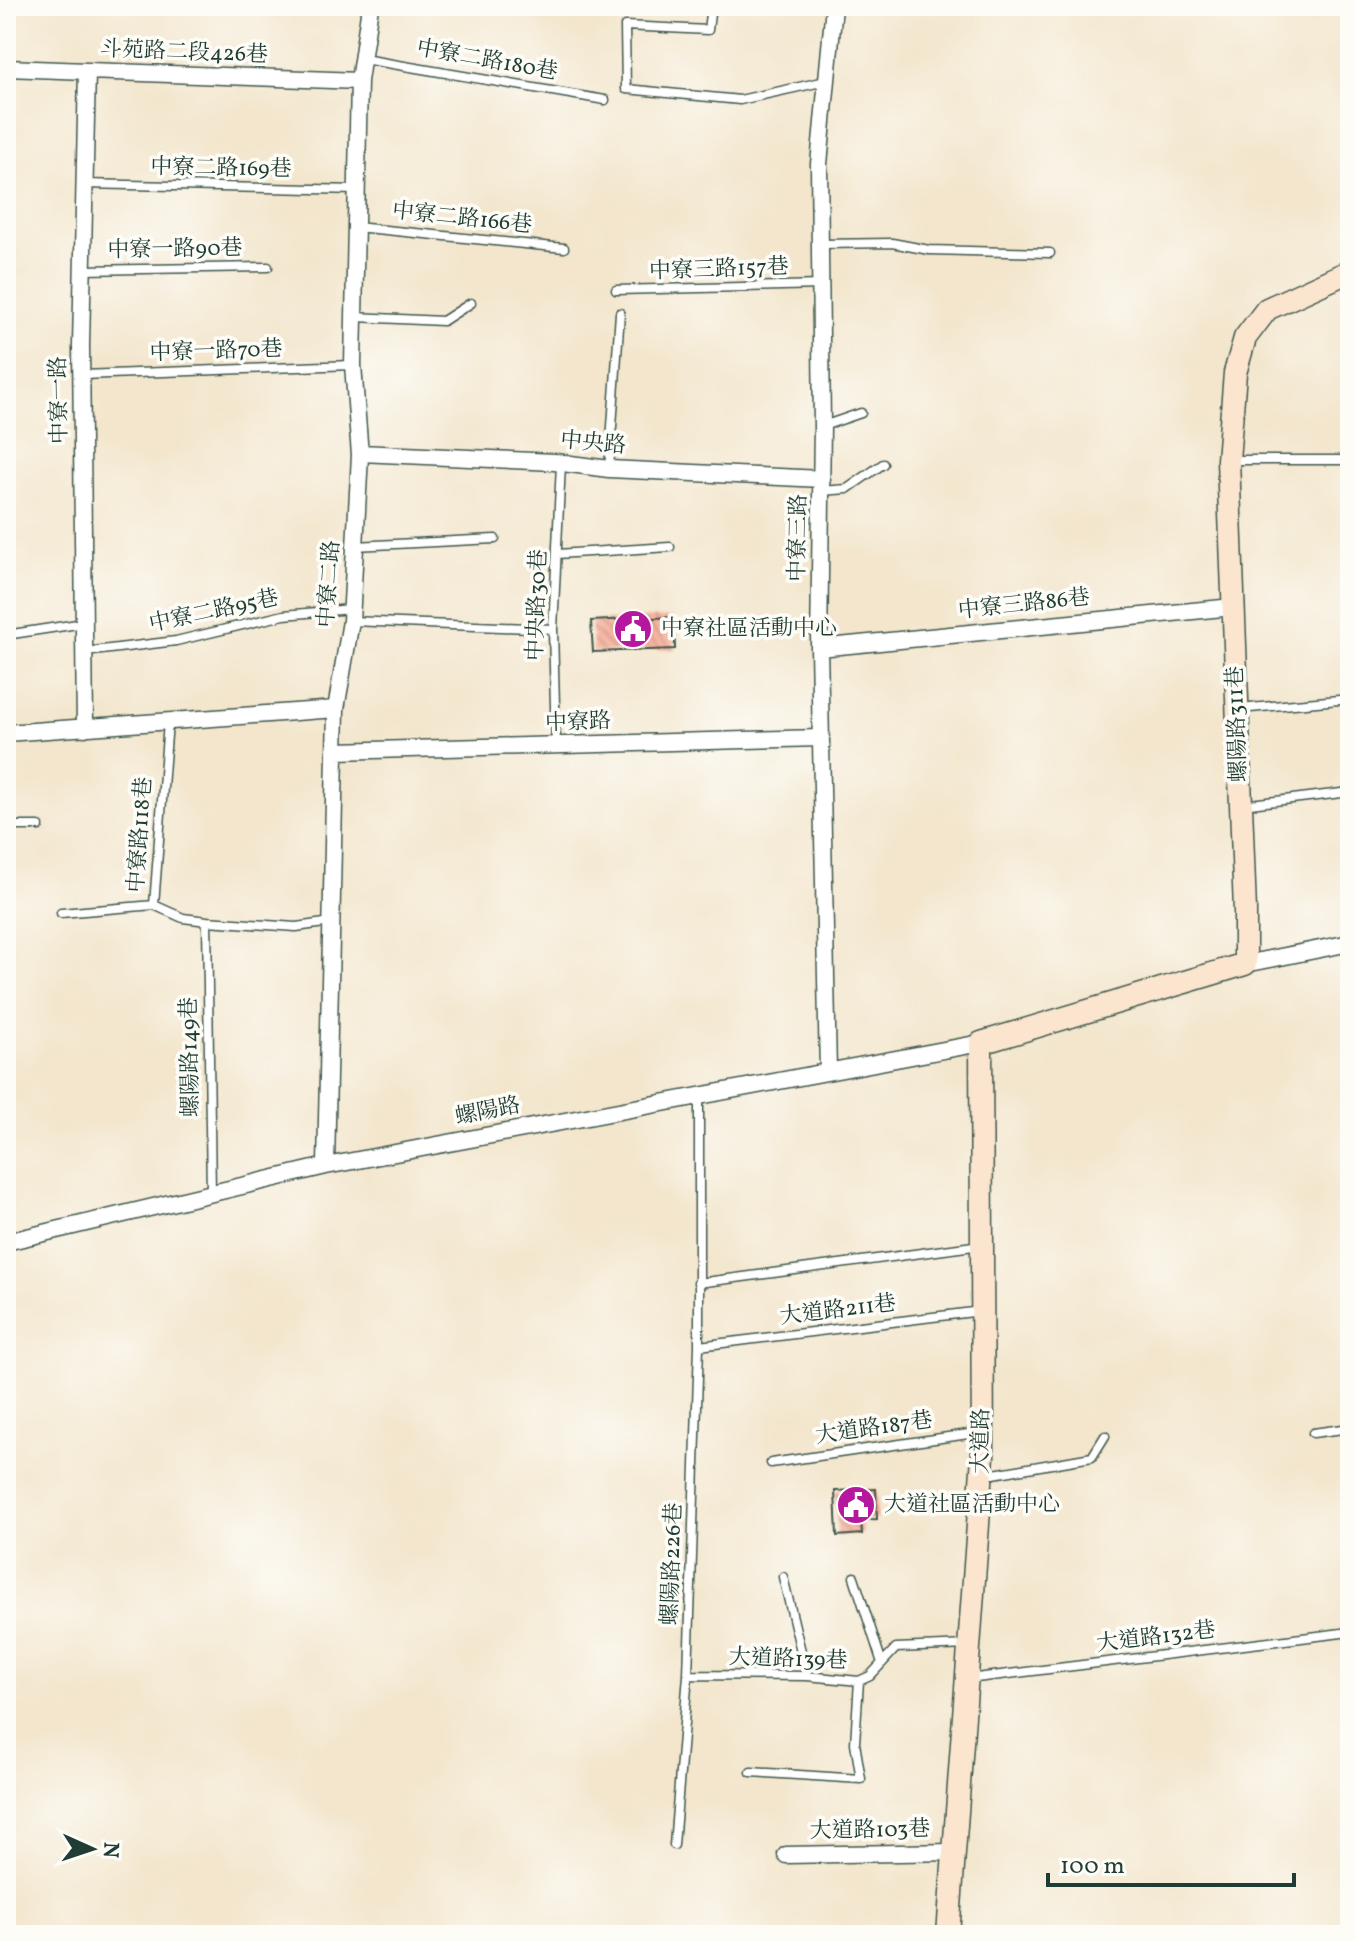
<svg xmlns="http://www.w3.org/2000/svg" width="1356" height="1941" font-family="Vollkorn,'Noto Serif TC',serif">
  <defs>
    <pattern id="building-back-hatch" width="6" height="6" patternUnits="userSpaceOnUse" patternTransform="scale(2)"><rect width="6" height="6" fill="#f4a18a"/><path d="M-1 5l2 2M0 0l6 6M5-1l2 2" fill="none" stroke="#c58472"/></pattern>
  </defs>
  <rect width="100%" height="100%" fill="#fdfcf7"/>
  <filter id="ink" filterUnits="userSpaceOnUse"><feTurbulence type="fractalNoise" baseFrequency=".0125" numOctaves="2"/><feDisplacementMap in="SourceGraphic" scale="16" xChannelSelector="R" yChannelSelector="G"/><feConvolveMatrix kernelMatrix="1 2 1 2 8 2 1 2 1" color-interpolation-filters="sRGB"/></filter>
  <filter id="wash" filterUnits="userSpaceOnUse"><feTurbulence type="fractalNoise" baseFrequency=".006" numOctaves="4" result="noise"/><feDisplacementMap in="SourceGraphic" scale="32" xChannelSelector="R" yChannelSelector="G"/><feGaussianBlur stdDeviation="1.8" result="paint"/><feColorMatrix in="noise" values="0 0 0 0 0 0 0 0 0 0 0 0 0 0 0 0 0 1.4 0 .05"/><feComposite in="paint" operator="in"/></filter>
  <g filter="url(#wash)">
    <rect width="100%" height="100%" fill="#f3e6cd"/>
    <g id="blocks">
      <path fill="url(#building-back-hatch)" d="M674,617L675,649L593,652L591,621Z
        M876,1489L877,1519L861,1520L862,1534L837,1536L835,1491Z"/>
    </g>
  </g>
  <g filter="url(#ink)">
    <use href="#blocks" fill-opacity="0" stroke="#3f564b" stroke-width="2"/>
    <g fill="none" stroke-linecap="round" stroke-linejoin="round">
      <g stroke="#3f564b" stroke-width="11">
        <path id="lane" d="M711,6L708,30L625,26L626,89L740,100L826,81
          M363,59L605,100
          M83,184L358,190
          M356,227L564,248
          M821,244L892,243L929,250L1050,253
          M82,270L268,267
          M616,290L822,285
          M355,317L443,321L471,303
          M82,375L352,365
          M823,426L861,413
          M1229,460H1350
          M609,469L620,313
          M822,491L847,489L883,464
          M355,546L495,539
          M557,554L670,547
          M351,621L553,629
          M6,635L84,623
          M85,652L176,641L284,615L351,609
          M1239,709L1350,699
          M556,745L553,629L561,464
          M1242,805L1350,792
          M6,826H39
          M154,905L183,918L207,921L296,927L332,922
          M61,913L154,905L168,722
          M207,921L211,1193
          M698,1283L981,1245
          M699,1346L981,1311
          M1313,1433L1350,1428
          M771,1463L982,1432
          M982,1476L1092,1457L1105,1436
          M783,1577L807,1676
          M854,1577L882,1663
          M688,1675L807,1676L859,1681L870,1676L896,1648L968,1645
          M968,1679L1350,1632
          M751,1772L861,1779L855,1743L859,1681
          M674,1845L688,1675L699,1346V1095"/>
      </g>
      <g stroke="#3f564b" stroke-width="19">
        <path id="street" d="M6,68L359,81
          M360,453L555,462L609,469L822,479
          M819,648L1233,607
          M85,728L81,346L87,71
          M6,733L336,709
          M336,751L821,738
          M1245,964L1350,943
          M828,1071L819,648L822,426L819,164L834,6
          M326,1166L336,709L351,621L360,455L353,365L359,81L370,6
          M6,1242L326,1166L981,1043
          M786,1855L954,1852"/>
      </g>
      <g stroke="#3f564b" stroke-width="25">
        <path id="secondary" d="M948,1935L983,1456L981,1043L1245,964V911L1228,460L1235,373L1245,338L1267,309L1350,271"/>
      </g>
      <use href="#lane" stroke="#fff" stroke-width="8"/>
      <use href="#street" stroke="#fff" stroke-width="16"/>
      <use href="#secondary" stroke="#fbe5cf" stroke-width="22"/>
    </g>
  </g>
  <defs>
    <g id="civic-disc" transform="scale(2)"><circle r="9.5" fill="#b5179e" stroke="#fdfcf7"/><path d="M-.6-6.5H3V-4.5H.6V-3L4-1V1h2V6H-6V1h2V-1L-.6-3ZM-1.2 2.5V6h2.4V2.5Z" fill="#fff"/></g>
  </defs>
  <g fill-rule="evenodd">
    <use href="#civic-disc" x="633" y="629"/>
    <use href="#civic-disc" x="856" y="1505"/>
  </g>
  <g text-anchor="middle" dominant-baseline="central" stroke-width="7" stroke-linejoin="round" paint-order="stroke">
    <g font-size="22" fill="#1f3d34" stroke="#fdfcf7">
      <text transform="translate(184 53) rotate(2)">斗苑路二段426巷</text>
      <text transform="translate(487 61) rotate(10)">中寮二路180巷</text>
      <text transform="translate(221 169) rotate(1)">中寮二路169巷</text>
      <text transform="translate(462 219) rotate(6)">中寮二路166巷</text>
      <text transform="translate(175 250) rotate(-1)">中寮一路90巷</text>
      <text transform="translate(719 270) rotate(-2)">中寮三路157巷</text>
      <text transform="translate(216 352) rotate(-2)">中寮一路70巷</text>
      <text transform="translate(60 400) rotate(-91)">中寮一路</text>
      <text transform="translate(593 444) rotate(5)">中央路</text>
      <text transform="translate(799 538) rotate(-89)">中寮三路</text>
      <text transform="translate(330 584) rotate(-86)">中寮二路</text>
      <text transform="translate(538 605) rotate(-88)">中央路30巷</text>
      <text transform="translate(1024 605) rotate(-6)">中寮三路86巷</text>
      <text transform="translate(214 612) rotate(-12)">中寮二路95巷</text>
      <text transform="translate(578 723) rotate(-2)">中寮路</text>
      <text transform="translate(1238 724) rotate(-92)">螺陽路311巷</text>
      <text transform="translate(141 835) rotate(-86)">中寮路118巷</text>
      <text transform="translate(191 1057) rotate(-91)">螺陽路149巷</text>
      <text transform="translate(488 1112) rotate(-11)">螺陽路</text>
      <text transform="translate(838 1311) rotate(-7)">大道路211巷</text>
      <text transform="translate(874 1429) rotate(-8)">大道路187巷</text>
      <text transform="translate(982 1441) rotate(-89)">大道路</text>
      <text transform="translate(673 1564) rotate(-88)">螺陽路226巷</text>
      <text transform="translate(1156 1638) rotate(-7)">大道路132巷</text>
      <text transform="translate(788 1660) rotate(2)">大道路139巷</text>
      <text transform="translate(870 1831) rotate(-1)">大道路103巷</text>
    </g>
    <g font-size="22" fill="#1f3d34" stroke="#fdfcf7" text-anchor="start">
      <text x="661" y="629">中寮社區活動中心</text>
      <text x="884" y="1505">大道社區活動中心</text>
    </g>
  </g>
  <rect width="1356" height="1941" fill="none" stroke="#fdfcf7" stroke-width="32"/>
  <g transform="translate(92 1849) rotate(93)" stroke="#fdfcf7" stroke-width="6" paint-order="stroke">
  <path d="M0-6L14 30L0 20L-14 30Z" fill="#1f3d34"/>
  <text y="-12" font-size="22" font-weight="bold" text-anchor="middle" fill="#1f3d34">N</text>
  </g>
  <path d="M1048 1873v12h246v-12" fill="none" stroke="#1f3d34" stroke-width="4"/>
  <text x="1060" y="1873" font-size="24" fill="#1f3d34" stroke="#fdfcf7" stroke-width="6" paint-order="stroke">100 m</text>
</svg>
